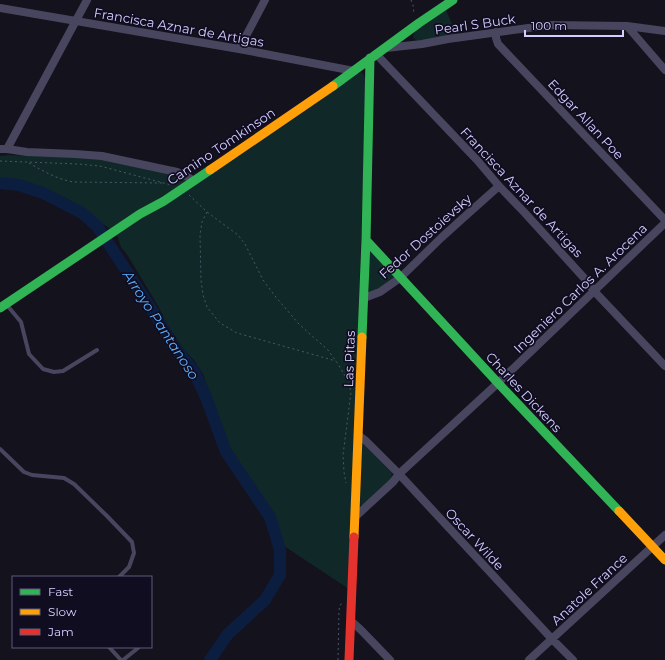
<svg xmlns="http://www.w3.org/2000/svg" width="665" height="660" font-family="Montserrat,sans-serif">
  <rect width="100%" height="100%" fill="#14121d"/>
  <path fill="#112829" d="M446,10L457,35L420,41L414,39L413,36L415,31Z
    M361,72L363,74L365,78V120L349,589L284,546L270,515L252,490L240,470L229,447L219,422L203,374L194,360L184,350L167,324L158,306L128,256L121,247L117,235Z
    M9,155L88,158L109,160L185,177L186,179L185,182L110,229L68,199L49,191L30,184L0,180V156Z
    M368,249L394,275V279L376,291L369,292Z
    M361,443L364,444L392,473L391,480L363,505H360Z"/>
  <g fill="none" stroke-linecap="round" stroke-linejoin="round">
    <path stroke="#0c1e3f" stroke-width="12" d="M0,183L19,185L43,193L82,213L97,226L156,316L172,344L194,371L207,400L226,452L270,517L280,550V575L265,600L228,634L210,660"/>
    <path stroke="#4a5967" stroke-width="1" stroke-dasharray="2 3" stroke-linecap="butt" d="M411,0L413,5L414,14
      M0,161L78,164L100,166L171,185
      M29,163C43,171 57,179 73,182L163,183
      M189,195L207,212L238,235L245,244L263,280L275,296L298,323L311,335L328,350L338,364L348,381L351,392L343,455L344,472L346,483
      M207,212L202,222L200,235L201,280L203,295L207,307L220,323L237,333L336,361
      M338,660L339,610L340,605L343,603"/>
    <path stroke="#48465e" stroke-width="4" d="M6,304L21,322L29,354L43,369L54,372L63,371L97,350
      M0,449L24,472L32,475L64,478L74,484L107,516L132,542L134,553L129,567L119,577
      M109,647L121,660
      M123,660L138,648"/>
    <path stroke="#48465e" stroke-width="8" d="M0,8L239,49L354,71
      M627,26L665,70
      M496,32V38L498,44L665,220
      M386,48L422,44L448,39L550,25L627,26L665,31
      M239,49L265,0
      M376,54L477,160L499,186L524,212L585,279L594,291L665,366
      M0,149H7L27,152L75,154L102,156L177,172L188,177L194,181
      M7,149L87,0
      M364,298L380,292L400,278L441,238L462,219L499,186
      M358,435L366,441L399,474L552,639L573,660
      M355,517L393,482L399,474L498,383L665,223
      M351,621L361,630L390,660
      M529,660L665,535"/>
    <path stroke="#30b455" stroke-width="9" d="M333,86L419,23L453,0
      M366,240L498,383L619,511
      M0,308L140,214L164,201L210,170
      M362,337L366,240L370,58"/>
    <path stroke="#ff9f0a" stroke-width="9" d="M210,170L333,86
      M619,511L665,560
      M354,537L362,337"/>
    <path stroke="#e5322d" stroke-width="9" d="M349,660L354,537"/>
  </g>
  <g text-anchor="middle" dominant-baseline="central" stroke-width="3.5" stroke-linejoin="round" paint-order="stroke">
    <g font-size="13" fill="#d4ceff" stroke="#110d21">
      <text transform="translate(475 24) rotate(-8)">Pearl S Buck</text>
      <text transform="translate(179 27) rotate(10)">Francisca Aznar de Artigas</text>
      <text transform="translate(586 119) rotate(47)">Edgar Allan Poe</text>
      <text transform="translate(221 146) rotate(-34)">Camino Tomkinson</text>
      <text transform="translate(522 192) rotate(47)">Francisca Aznar de Artigas</text>
      <text transform="translate(425 236) rotate(-42)">Fedor Dostoievsky</text>
      <text transform="translate(580 288) rotate(-44)">Ingeniero Carlos A. Arocena</text>
      <text transform="translate(349 359) rotate(-88)">Las Pitas</text>
      <text transform="translate(524 392) rotate(47)">Charles Dickens</text>
      <text transform="translate(475 539) rotate(47)">Oscar Wilde</text>
      <text transform="translate(589 589) rotate(-43)">Anatole France</text>
    </g>
    <g font-size="14" font-style="italic" fill="#5cb0ff" stroke="#110d21">
      <text transform="translate(161 325) rotate(57)">Arroyo Pantanoso</text>
    </g>
  </g>
  <rect x="12" y="576" width="140" height="72" fill="#110d21" stroke="#5f5a7a"/>
  <rect x="20" y="589" width="20" height="6" fill="#30b455" stroke="#5f5a7a"/>
  <text x="48" y="596" font-size="12" fill="#d4ceff">Fast</text>
  <rect x="20" y="609" width="20" height="6" fill="#ff9f0a" stroke="#5f5a7a"/>
  <text x="48" y="616" font-size="12" fill="#d4ceff">Slow</text>
  <rect x="20" y="629" width="20" height="6" fill="#e5322d" stroke="#5f5a7a"/>
  <text x="48" y="636" font-size="12" fill="#d4ceff">Jam</text>
  <path d="M525 30v6h98v-6" fill="none" stroke="#d4ceff" stroke-width="2"/>
  <text x="531" y="30" font-size="12" fill="#d4ceff" stroke="#110d21" stroke-width="3" paint-order="stroke">100 m</text>
</svg>
